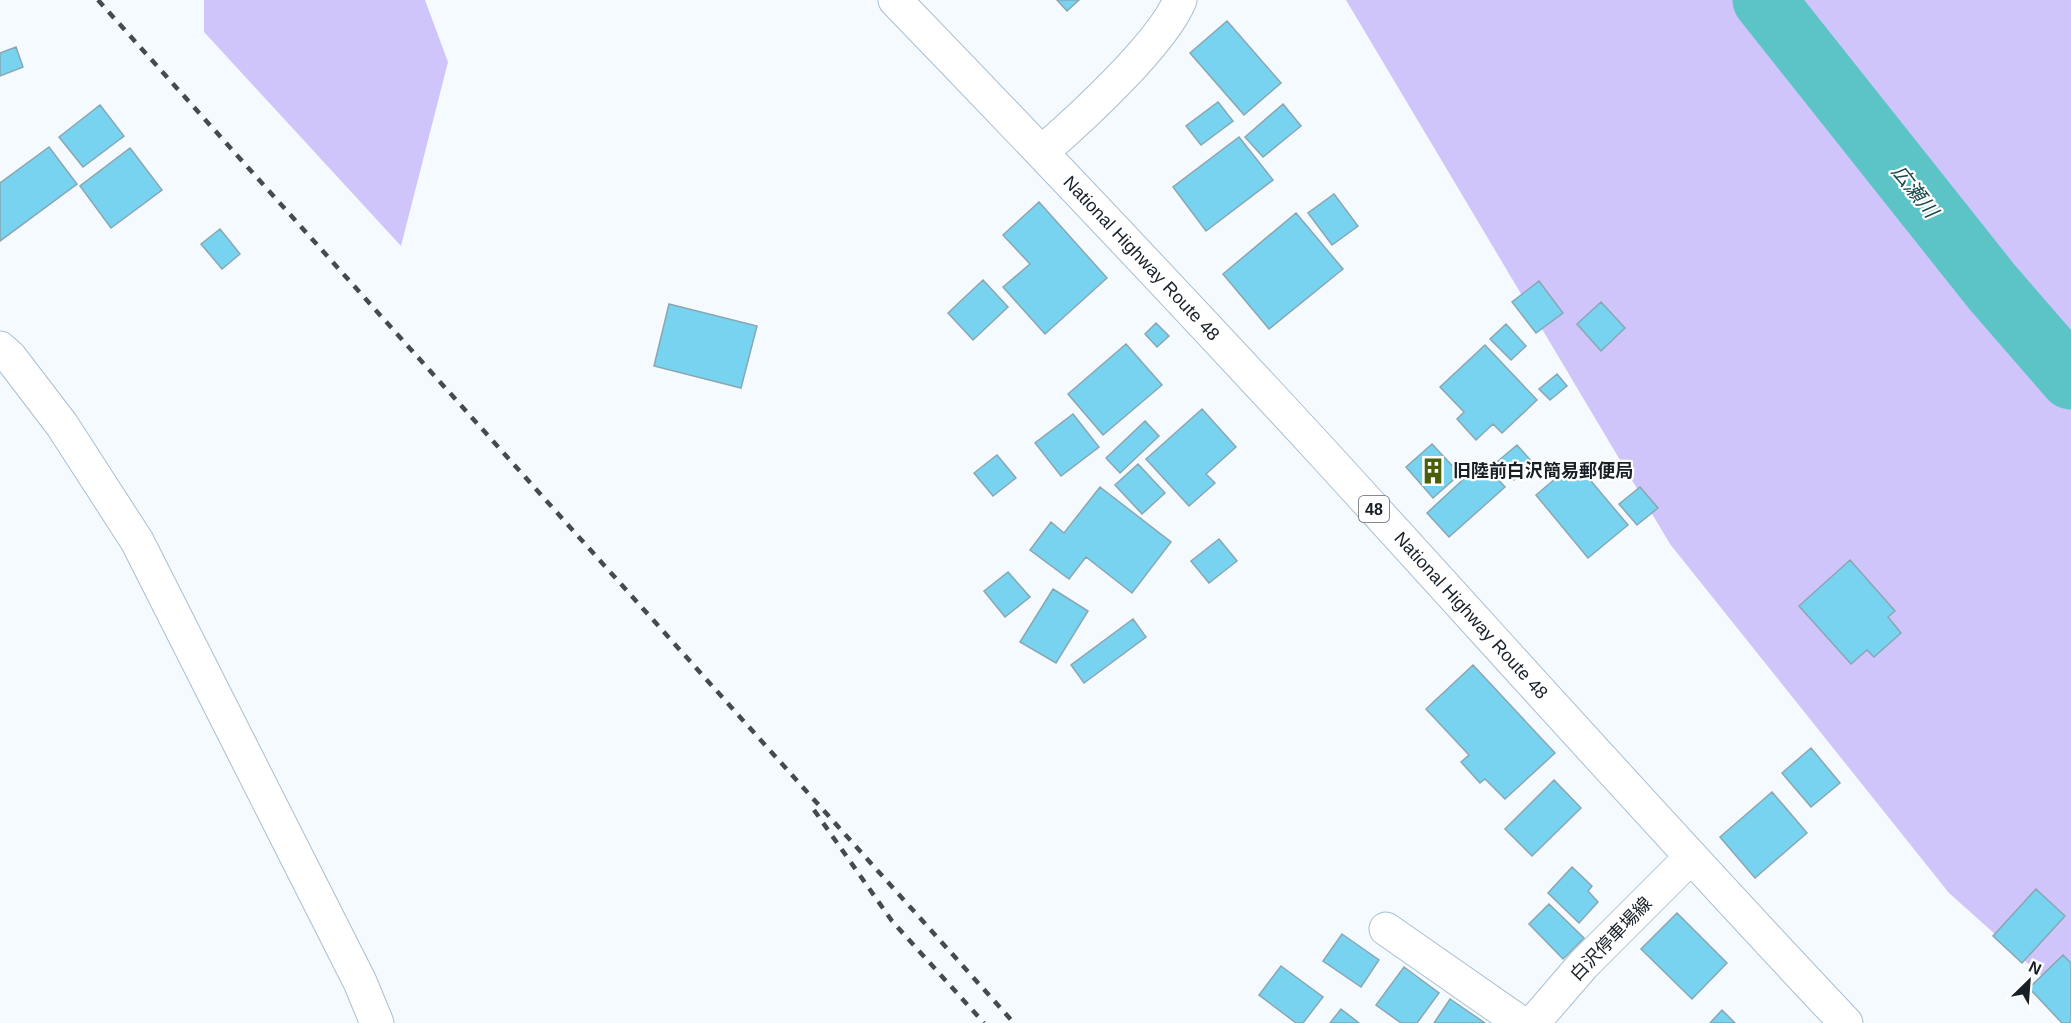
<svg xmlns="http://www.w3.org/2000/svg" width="2071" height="1023" font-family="Helvetica,'Noto Sans JP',sans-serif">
  <rect width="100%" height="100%" fill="#f5fafe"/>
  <path fill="#cfc5fb" d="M204,0H425L448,62L401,246L204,32Z
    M1346,0H2071V1002L1949,893L1670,544Z"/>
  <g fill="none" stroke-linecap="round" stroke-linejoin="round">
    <path stroke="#5cc4c6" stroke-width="63" d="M1764,0L1992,287L2071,378"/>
  </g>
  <path fill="#78d3f0" stroke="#88a7b2" stroke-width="1.5" d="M1057,0H1079L1067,11Z
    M1227,21L1281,83L1244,115L1190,53Z
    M16,47L23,67L0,76V53Z
    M1218,102L1233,121L1201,145L1186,126Z
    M1283,104L1301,126L1263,157L1245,137Z
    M100,105L124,136L83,167L59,137Z
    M1239,137L1273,180L1206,231L1173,187Z
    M49,147L77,184L0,241V183Z
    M130,148L162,190L111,228L80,186Z
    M1334,194L1358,226L1332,245L1308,213Z
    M1039,202L1107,278L1045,334L1003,287L1030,264L1003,235Z
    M1296,213L1343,269L1269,329L1223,274Z
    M220,229L240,254L222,269L201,244Z
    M983,280L1008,307L973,340L948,313Z
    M1539,281L1563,313L1536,333L1512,302Z
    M1601,302L1625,328L1601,351L1577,324Z
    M669,304L757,326L741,388L654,366Z
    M1156,323L1169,336L1157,347L1145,334Z
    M1506,324L1526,346L1511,360L1490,339Z
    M1126,344L1162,385L1103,435L1068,394Z
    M1485,345L1537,400L1502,433L1493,424L1476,440L1457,419L1464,412L1440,387Z
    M1557,374L1567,386L1550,400L1539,389Z
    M1202,409L1236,447L1206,474L1215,483L1189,506L1146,459Z
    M1073,414L1099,447L1061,476L1035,443Z
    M1145,421L1159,436L1120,473L1106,458Z
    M1432,444L1460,474L1433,498L1406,467Z
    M1517,445L1533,463L1514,480L1498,461Z
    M997,455L1016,478L993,496L974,473Z
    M1482,462L1505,487L1449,537L1427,513Z
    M1575,462L1628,525L1588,558L1536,495Z
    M1138,464L1165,493L1142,514L1115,485Z
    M1100,487L1171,542L1132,593L1086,557L1069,579L1030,550L1051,522L1064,533Z
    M1640,487L1658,508L1637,525L1619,504Z
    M1219,539L1237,561L1209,583L1191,561Z
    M1850,560L1895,611L1888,617L1901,633L1874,657L1867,650L1851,664L1799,606Z
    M1008,572L1030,597L1005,617L984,591Z
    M1053,589L1088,611L1056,663L1020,642Z
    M1133,619L1146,637L1084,683L1071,665Z
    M1473,665L1555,753L1505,799L1485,779L1480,783L1461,762L1469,755L1426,709Z
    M1811,748L1840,783L1811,807L1782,773Z
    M1554,780L1581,808L1532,856L1505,829Z
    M1772,792L1807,833L1755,878L1720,837Z
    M1572,867L1592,886L1588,891L1598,902L1579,923L1548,893Z
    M2036,889L2065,916L2022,963L1993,936Z
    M1549,904L1584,938L1563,959L1529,924Z
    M1677,913L1727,963L1692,999L1641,949Z
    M1342,934L1379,960L1361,987L1323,961Z
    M2063,955L2071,963V1023H2062L2029,988Z
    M1281,966L1323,997L1303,1023H1296L1259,995Z
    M1404,967L1439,993L1417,1023H1401L1376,1005Z
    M1450,999L1485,1023H1434Z
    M1341,1009L1359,1023H1330Z
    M1722,1010L1735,1023H1710Z"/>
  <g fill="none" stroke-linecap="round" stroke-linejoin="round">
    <g stroke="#a8bfd3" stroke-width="35">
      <path id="minor" d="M1042,152C1080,119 1162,44 1180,0
        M0,348L10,357L62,425L137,541L360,982L377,1023
        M1386,929L1521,1023"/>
    </g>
    <g stroke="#a8bfd3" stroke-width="35">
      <path id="major" d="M1533,1023L1583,965L1691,857"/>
    </g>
    <g stroke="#a8bfd3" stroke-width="35">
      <g id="highway">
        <path id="s1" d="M895,0C1040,150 1183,301 1324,454C1498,644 1669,836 1846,1023"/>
      </g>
    </g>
    <use href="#minor" stroke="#fff" stroke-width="33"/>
    <use href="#major" stroke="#fff" stroke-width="33"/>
    <use href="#highway" stroke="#fff" stroke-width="33"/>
    <path stroke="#434a51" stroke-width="4.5" stroke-dasharray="8 8" stroke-linecap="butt" d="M98,0L1014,1023
      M814,810L892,921L984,1023"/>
  </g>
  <defs>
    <g id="building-bare" transform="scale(2.07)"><path d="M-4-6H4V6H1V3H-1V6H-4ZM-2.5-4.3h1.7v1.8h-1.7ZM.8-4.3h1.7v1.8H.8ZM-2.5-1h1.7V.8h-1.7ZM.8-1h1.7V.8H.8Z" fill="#495f09" stroke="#fff" stroke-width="2.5" paint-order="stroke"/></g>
  </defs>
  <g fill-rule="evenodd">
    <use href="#building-bare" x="1433" y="471"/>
  </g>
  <g text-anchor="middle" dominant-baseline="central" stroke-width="4.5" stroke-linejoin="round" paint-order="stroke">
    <rect fill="#fff" stroke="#5d6268" stroke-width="1.5" x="1359" y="496" width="30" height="26" rx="4.5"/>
    <g font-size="16" font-weight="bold" fill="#171f27">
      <text x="1374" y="509">48</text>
    </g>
    <g font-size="18" fill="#171f27" stroke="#fff">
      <text stroke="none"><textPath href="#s1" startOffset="357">National Highway Route 48</textPath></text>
      <text stroke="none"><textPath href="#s1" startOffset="843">National Highway Route 48</textPath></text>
      <text transform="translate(1611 939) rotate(-46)">白沢停車場線</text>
    </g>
    <g font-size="18" font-weight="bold" fill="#171f27" stroke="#fff" text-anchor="start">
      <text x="1453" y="471">旧陸前白沢簡易郵便局</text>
    </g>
    <g font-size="20" font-style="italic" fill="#174748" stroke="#fff">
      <text transform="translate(1915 191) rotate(52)">広瀬川</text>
    </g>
  </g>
  <g transform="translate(2029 981) rotate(25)" stroke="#ffffff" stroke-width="4.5" paint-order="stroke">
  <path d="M0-4.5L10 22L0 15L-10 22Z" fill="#171f27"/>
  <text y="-9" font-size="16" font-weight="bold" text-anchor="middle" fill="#171f27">N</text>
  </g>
</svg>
